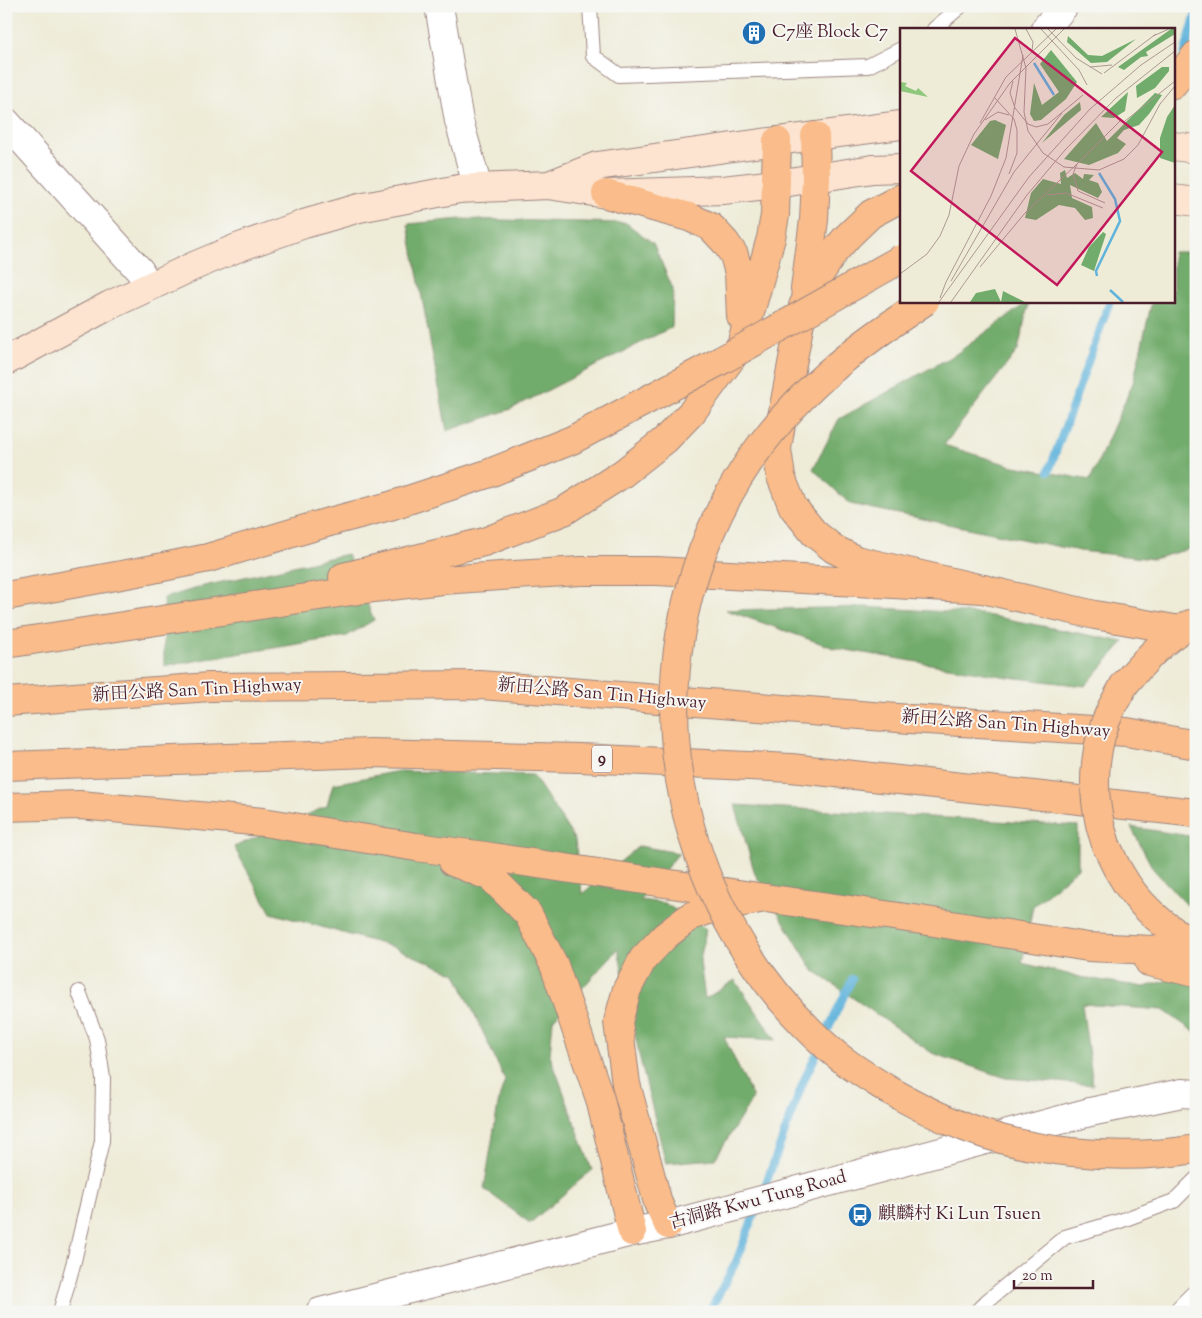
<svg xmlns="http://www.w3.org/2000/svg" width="1202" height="1318" font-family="'Sorts Mill Goudy','Noto Serif SC',serif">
  <rect width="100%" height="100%" fill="#f6f6f2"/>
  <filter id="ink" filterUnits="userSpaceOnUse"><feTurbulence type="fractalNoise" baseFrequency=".02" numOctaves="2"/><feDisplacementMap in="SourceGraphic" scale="10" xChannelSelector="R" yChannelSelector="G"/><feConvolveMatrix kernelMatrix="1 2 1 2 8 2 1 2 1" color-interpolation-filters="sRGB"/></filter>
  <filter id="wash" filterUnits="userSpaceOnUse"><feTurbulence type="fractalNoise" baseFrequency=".0096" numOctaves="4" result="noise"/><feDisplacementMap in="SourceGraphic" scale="20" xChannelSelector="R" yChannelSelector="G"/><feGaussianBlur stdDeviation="1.12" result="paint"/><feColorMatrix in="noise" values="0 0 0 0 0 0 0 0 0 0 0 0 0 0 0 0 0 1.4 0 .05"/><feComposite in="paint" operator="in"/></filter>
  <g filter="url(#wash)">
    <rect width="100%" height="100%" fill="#eeebd7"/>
    <path fill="#72ac6c" stroke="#5e664c" d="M461,219L626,223L653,243L673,289L672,327L511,409L447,431L408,224Z
      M1173,252H1196V547L1153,559L1080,551L850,504L813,469L839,419L956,354L1029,301L1018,350L944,445L1009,465L1090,480L1133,383L1152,301H1173Z
      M347,554L374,620L347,636L164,666V598L204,586Z
      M866,607L981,614L1124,642L1106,662L1085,686L1008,677L834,648L726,610Z
      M399,771L533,775L575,840L582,894L639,846L679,853L640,900L664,903L706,929L700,961L705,999L735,980L776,1040L724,1037L753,1098L715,1159L666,1163L640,1059L618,949L553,1020L550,1055L592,1170L530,1223L484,1189L499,1099L505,1080L456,974L393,947L271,913L234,847L327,806L333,784Z
      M735,805L1078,826V868L1033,906L1022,963L1080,977L1144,987L1196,973V1033L1163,1010L1082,1004L1093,1085L1006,1078L932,1053L813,970L755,874Z
      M1131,827L1196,837V909L1187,905L1153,869Z"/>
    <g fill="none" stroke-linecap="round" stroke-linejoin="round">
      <path stroke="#60b4dc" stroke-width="8" d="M1184,55L1196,13
        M1049,471L1110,301
        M825,1036L852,979
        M762,1194L804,1080L820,1047
        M709,1312L736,1262L757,1207"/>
    </g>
  </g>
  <g filter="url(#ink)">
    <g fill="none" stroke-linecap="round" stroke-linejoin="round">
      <g stroke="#9c8581" stroke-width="16">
        <path id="service" d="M590,6L593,56L619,75L868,66L901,49
          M934,29L961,6
          M60,1312L74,1261L102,1141L103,1078L97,1039L79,992
          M976,1312L987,1301L1065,1237L1120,1221L1174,1201L1196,1179"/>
      </g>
      <g stroke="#9c8581" stroke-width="30">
        <path id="minor" d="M439,6L459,121L478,188
          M1045,29L1064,6
          M6,122L140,271L148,286
          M1184,1312L1196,1300"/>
      </g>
      <g stroke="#9c8581" stroke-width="30">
        <path id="tertiary" d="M320,1312L632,1232L668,1225L1090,1112L1182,1093L1196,1094"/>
      </g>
      <g stroke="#9c8581" stroke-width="30">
        <path id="secondary" d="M1173,146L1196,149
          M549,185L597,166L777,141L901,125
          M1173,199L1196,202
          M6,361L110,305L194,266L237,248L304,224L359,208L459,189L478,188L548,185L606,194L723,190L776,184L873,169L901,168"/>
      </g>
      <g stroke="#9c8581" stroke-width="30">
        <path id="primary" d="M1173,84L1196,55
          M901,198L871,214L848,236L834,252L818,277L803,306L782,417L777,449L781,477L793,507L814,533L834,549L856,560L1095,615L1180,630
          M805,289L814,220L816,178L815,136
          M1124,685C1143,662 1164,639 1190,624
          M1106,845C1111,854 1114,864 1120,873C1136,902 1165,930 1196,943
          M1149,962L1196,973
          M668,1225L658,1203L626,1084L618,1022L627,989L643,959L665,936L691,916L717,907L765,898L921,920L1088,947L1196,952"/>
      </g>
      <g stroke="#9c8581" stroke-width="30">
        <path id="motorway" d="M606,194L689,217L711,227L725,242L734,255L739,273L741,316
          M343,577L484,542L564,511L622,474L665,440L692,412L741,345L771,238L775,215L777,141
          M6,596L138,572L208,558L329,522
          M6,644L365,589L442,580L515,575L581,571H657L984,589
          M6,702L210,687L481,685L910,719L1127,732L1196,745
          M6,766L371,753L580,758L791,768L1196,813
          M6,807L80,805L263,822L416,847L485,856L765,898
          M453,862L491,877L528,914L554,965L600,1099L632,1232"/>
      </g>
      <use href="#service" stroke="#fff" stroke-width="14"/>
      <use href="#minor" stroke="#fff" stroke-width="28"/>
      <use href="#tertiary" stroke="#fff" stroke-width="28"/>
      <use href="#secondary" stroke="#fde4d0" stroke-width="28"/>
      <use href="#primary" stroke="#f9bc8a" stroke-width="28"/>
      <use href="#motorway" stroke="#f9bc8a" stroke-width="28"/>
      <g stroke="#9c8581" stroke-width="30" stroke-linecap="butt">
        <path id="primary-bridge" d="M925,301C891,324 857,347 827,374C777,418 736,472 710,533C634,711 682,915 824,1044C843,1062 865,1075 887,1089C907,1100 928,1112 950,1121C1021,1153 1119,1162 1196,1149
          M1106,845C1104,836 1100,828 1099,819C1091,783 1095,742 1111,709C1115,701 1120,693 1124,685"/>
      </g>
      <g stroke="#9c8581" stroke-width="30" stroke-linecap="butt">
        <path id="motorway-bridge" d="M329,522L390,506L487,474L572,440L722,360L901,259"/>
      </g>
      <use href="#primary-bridge" stroke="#f9bc8a" stroke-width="28"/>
      <use href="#motorway-bridge" stroke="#f9bc8a" stroke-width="28"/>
    </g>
  </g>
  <defs>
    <g id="building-disc" transform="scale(1.25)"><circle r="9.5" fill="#1f6fb2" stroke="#f6f6f2"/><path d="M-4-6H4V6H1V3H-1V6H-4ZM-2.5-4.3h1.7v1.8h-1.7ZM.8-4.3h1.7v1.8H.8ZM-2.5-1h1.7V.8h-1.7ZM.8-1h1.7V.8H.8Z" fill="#fff"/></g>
    <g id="bus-disc" transform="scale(1.25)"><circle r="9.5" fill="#1f6fb2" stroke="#f6f6f2"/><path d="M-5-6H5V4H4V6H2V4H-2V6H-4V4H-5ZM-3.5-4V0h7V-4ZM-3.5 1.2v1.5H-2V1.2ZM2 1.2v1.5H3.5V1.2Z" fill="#fff"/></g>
  </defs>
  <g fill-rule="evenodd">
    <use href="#building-disc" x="754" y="33"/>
    <use href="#bus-disc" x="860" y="1215"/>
  </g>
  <g text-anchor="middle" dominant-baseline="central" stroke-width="4" stroke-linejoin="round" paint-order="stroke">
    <rect fill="#f6f6f2" stroke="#7e6067" stroke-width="1" x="592" y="745.5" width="20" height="27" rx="4"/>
    <g font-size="16" font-weight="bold" fill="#4a1f2b">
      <text x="602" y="759">9</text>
    </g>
    <g font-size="18" fill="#4a1f2b" stroke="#f6f6f2" text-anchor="start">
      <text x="772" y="33">C7座 Block C7</text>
      <text x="878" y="1215">麒麟村 Ki Lun Tsuen</text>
    </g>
    <g font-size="18" fill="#4a1f2b" stroke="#f6f6f2">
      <text transform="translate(197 691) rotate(-3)">新田公路 San Tin Highway</text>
      <text transform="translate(602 695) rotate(5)">新田公路 San Tin Highway</text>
      <text transform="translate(1006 725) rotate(4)">新田公路 San Tin Highway</text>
      <text transform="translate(758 1201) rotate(-15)">古洞路 Kwu Tung Road</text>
    </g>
  </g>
  <g transform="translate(900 28)">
    <rect width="275" height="275" fill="#eeebd7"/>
    <path d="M0,54L7,55L5,58L16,63L18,60L28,69L0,63Z" fill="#8ec87c"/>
    <path d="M271,1H275V6L246,24L248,28L241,29L224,42L218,39ZM168,8L188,27L202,28L236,11L207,34L191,35L167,14ZM151,22L177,54L166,71L141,92L134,93L130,86L134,55L142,77L159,64L140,36ZM262,39H269V43L255,60L237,70L236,58ZM228,64L225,83L214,90L201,89ZM255,65L262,67L249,86L239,97L224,102L217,110L226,116L218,125L189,137L164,131L196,95L207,113ZM180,74L181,82L142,115L164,87ZM275,77V135L260,130V110L267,89ZM95,92L106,97L98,131L71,117L90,93ZM165,142L167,150L175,145L183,151L184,146L194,147L189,152L198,155L202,164L198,170L170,157L172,170L192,179L193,190L185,192L175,180L159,177L136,192L125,190L131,165L143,151L161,156L160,145ZM203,204L206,206L194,243L181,237L189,219ZM95,261L101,274L103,263L125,274H70L76,265Z" fill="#72ac6c"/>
    <path fill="none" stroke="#60b4dc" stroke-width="2.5" d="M134,35L154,67M197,248L196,243L220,193L215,171L199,145M210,262L223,274"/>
    <path fill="none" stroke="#ac9992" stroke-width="1" d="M115,1L126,40L124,84L128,103L143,125L164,139L199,142L224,131L238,117L260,76L275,58M126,1L133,14L132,23M141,1L179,42L187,57M148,1L176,30L202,46M253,8L269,1M190,39L212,37M204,45L256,6M113,53L110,65L115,80L128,96L136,99L148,96L183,67M94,69L114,91L117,102V125L109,146M85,92L98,84L109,87M225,93L275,53M80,95L106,49L156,1M147,167L166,165L203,180M205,175L178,163L173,146L177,136L220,93M80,239L125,185L177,136M0,246L27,226L40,208L49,187L59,138L74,106L110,55L164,1M51,253L114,144L162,85M40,270L46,254L91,168L106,130L123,27M39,274L129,149L190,81L241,37L275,14M51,274L127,167L165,122L216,70L275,23"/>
    <path fill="#c2185b" fill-opacity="0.15" stroke="#c2185b" stroke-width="2.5" d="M115,10L262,124L157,257L11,143Z"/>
    <rect width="275" height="275" fill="none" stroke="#4a1f2b" stroke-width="2.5"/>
  </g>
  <rect width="1202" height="1318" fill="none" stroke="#f6f6f2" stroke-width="25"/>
  <path d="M1014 1280v8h79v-8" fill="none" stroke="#4a1f2b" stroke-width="2.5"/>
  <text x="1022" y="1280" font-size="15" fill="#4a1f2b" stroke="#f6f6f2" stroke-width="4" paint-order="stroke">20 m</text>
</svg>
